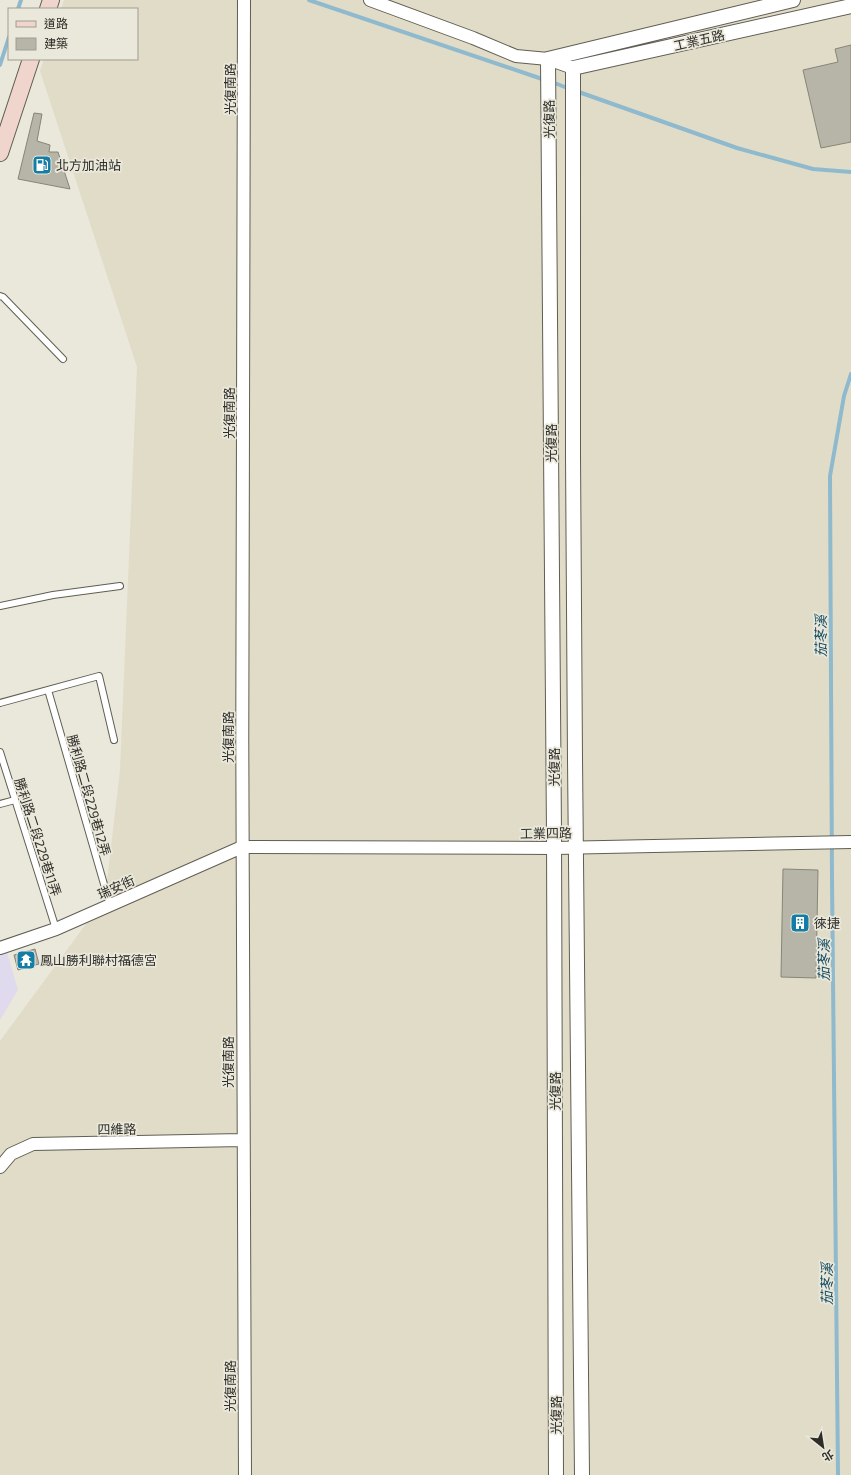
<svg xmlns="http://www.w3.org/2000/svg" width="851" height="1475" font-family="'Exo 2','Noto Sans TC',sans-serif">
  <rect width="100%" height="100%" fill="#eae8db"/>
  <path fill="#e1dcc8" d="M64,0H851V1475H0V1041L105,898L120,770L137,367L40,71L44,59H137V9H61Z"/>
  <path fill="#e0daef" d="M7,952L18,990L0,1020V955Z"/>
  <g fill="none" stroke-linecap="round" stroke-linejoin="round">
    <path stroke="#8fb9cc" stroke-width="4" d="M309,0L545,80
      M18,9L21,0
      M0,65L9,37
      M552,82L570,89
      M576,91L737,148L813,169L851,172
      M838,1475L832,879L830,476L844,396L851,374"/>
  </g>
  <path fill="#b7b5a8" stroke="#878579" d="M851,45V142L821,148L803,70L838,62L835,49Z
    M34,113L42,114L37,141L50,145L49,152H58L70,189L18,179Z
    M783,869L818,870L816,978L781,977Z
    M35,949L39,964L18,970L14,955Z"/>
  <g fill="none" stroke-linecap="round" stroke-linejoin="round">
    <g stroke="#605e53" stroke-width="8">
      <path id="service" d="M0,296L3,297L63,359
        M0,606L53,595L120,586
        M48,690L110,905
        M0,703L99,676L114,740
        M0,752L56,929
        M0,804L15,800"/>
    </g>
    <g stroke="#605e53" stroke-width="14">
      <path id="minor" d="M244,0C242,492 241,983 245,1475
        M370,0L473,38L516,56L548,59L573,68
        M0,948L56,929L242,847L555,848L851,842
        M0,1167L11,1154L33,1144L242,1140"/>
    </g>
    <g stroke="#605e53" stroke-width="16">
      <path id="tertiary" d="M556,1475L554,834L548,59L793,0
        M582,1475L575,759L573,455V68L851,6"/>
    </g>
    <g stroke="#605e53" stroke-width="18">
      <path id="secondary" d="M48,9L51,0
        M0,153L31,59"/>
    </g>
    <use href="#service" stroke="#fff" stroke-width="6"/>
    <use href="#minor" stroke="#fff" stroke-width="12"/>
    <use href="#tertiary" stroke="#fff" stroke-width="14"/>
    <use href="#secondary" stroke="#f0d5cd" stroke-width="16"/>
  </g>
  <defs>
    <g id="fuel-square" transform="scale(1)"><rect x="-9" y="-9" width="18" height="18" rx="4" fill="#147da7" stroke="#eae8db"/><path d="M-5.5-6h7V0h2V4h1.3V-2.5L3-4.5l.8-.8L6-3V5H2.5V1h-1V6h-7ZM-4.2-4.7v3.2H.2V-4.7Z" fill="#fff"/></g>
    <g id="building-square" transform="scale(1)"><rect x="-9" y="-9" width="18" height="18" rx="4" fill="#147da7" stroke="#eae8db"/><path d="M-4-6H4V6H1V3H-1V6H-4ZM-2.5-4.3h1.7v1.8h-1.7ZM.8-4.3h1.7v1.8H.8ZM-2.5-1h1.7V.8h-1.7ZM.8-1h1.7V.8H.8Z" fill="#fff"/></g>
    <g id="temple-square" transform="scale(1)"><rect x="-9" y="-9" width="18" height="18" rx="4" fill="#147da7" stroke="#eae8db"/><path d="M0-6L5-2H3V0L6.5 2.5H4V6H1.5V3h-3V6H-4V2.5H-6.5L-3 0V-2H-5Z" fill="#fff"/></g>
  </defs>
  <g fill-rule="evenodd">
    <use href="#fuel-square" x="42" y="165"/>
    <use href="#building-square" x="800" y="923"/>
    <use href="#temple-square" x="26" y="960"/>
  </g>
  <g text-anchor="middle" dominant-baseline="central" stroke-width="3.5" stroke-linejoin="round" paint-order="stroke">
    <g font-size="13" fill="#2e2d28" stroke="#eae8db">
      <text transform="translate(699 40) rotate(-13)">工業五路</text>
      <text transform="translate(230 89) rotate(-90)">光復南路</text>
      <text transform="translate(549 119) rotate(-91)">光復路</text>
      <text transform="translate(229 413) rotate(-90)">光復南路</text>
      <text transform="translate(551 443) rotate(-90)">光復路</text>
      <text transform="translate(228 737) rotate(-90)">光復南路</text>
      <text transform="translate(554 767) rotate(-90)">光復路</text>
      <text transform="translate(89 795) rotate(74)">勝利路二段229巷12弄</text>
      <text transform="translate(546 833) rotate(-1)">工業四路</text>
      <text transform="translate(38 837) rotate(72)">勝利路二段229巷11弄</text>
      <text transform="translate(116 887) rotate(-24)">瑞安街</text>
      <text transform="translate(228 1062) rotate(-90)">光復南路</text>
      <text transform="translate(555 1091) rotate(-90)">光復路</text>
      <text transform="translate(117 1129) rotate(-1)">四維路</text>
      <text transform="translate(230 1386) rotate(-90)">光復南路</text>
      <text transform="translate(556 1415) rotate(-90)">光復路</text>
    </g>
    <g font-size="13" fill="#2e2d28" stroke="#eae8db" text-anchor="start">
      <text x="56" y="165">北方加油站</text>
      <text x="814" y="923">徠捷</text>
      <text x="40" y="960">鳳山勝利聯村福德宮</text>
    </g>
    <g font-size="14" font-style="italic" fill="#144b60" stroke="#eae8db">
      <text transform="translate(820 636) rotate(-90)">茄苳溪</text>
      <text transform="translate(823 960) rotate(-90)">茄苳溪</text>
      <text transform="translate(826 1284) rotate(-90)">茄苳溪</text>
    </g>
  </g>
  <rect x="8" y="8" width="130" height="52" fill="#eae8db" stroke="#9f9d93"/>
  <rect x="16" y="21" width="20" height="6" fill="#f0d5cd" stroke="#9f9d93"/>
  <text x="44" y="28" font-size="12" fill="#2e2d28">道路</text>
  <rect x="16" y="38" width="20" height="12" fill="#b7b5a8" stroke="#9f9d93"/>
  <text x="44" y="48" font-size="12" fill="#2e2d28">建築</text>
  <g transform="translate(823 1447) rotate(150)" stroke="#eae8db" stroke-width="3" paint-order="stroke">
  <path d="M0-3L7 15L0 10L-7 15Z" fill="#2e2d28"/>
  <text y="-6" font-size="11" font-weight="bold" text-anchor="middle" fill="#2e2d28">北</text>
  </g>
</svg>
